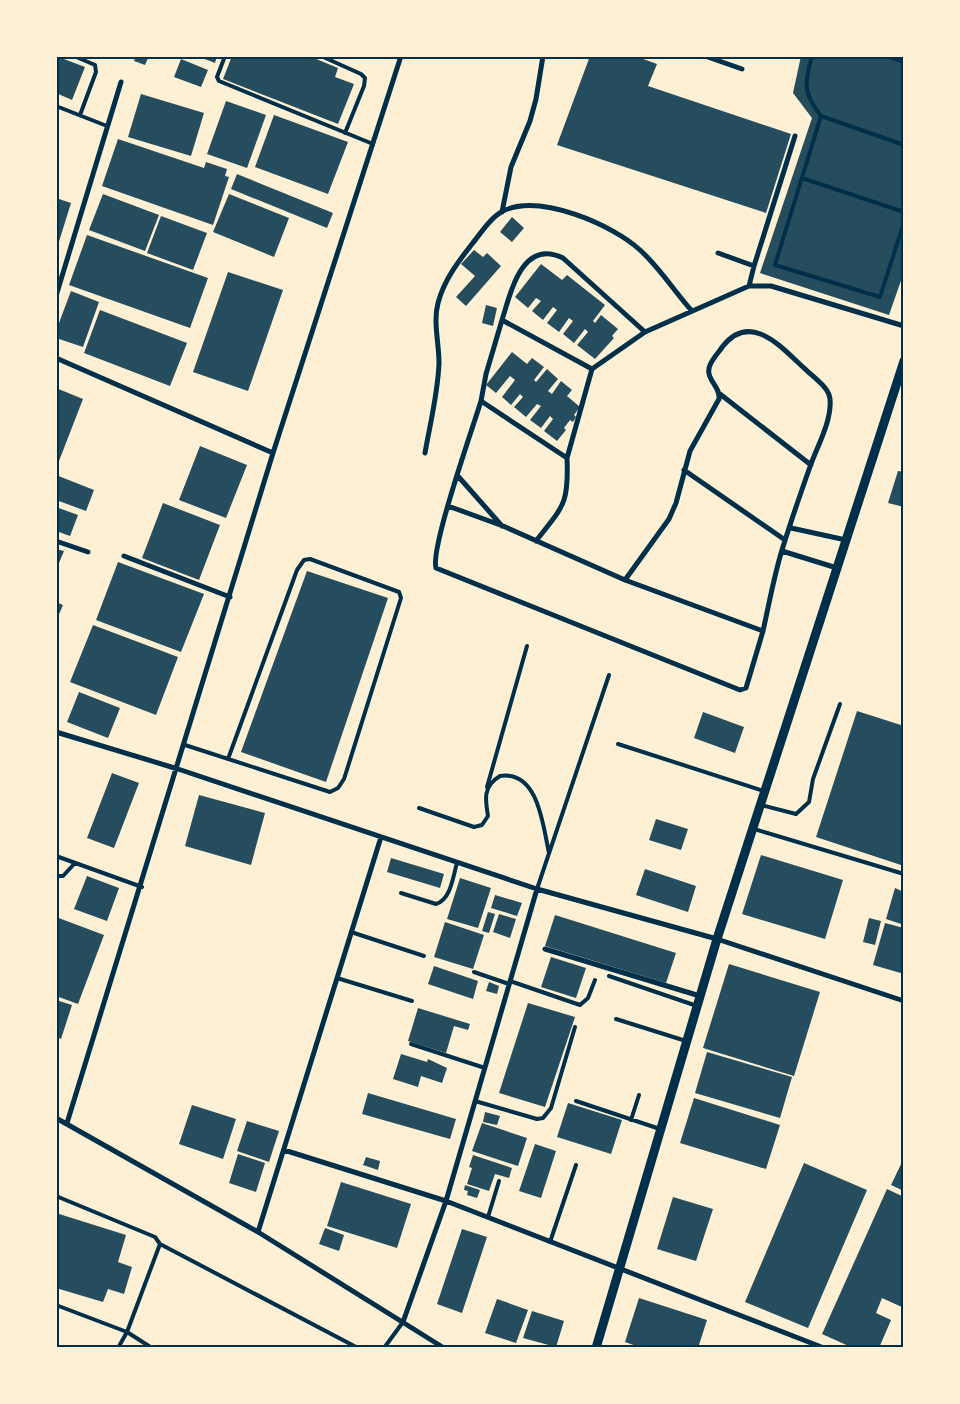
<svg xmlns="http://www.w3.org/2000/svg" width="960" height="1404" font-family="'Golos Text',sans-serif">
  <rect width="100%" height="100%" fill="#fdf0d5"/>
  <path fill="#264d5e" d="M56,56L85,67L72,100L56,93Z
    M135,56H149L145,65L134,61Z
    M197,56H217L215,63Z
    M232,56H309L338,68L335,77L354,84L338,124L223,79Z
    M590,56H635L657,64L648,86L791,134L766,213L557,145Z
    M801,56H904V272L889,315L760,273L812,118L793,93Z
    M181,59L208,70L201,87L174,77Z
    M141,94L204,113L191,156L128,137Z
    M226,101L266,115L247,168L207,154Z
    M274,115L348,142L328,194L255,167Z
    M118,139L204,168L206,162L227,169L225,176L229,177L213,225L102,186Z
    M237,174L333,213L327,228L231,189Z
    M103,194L159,215L145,251L89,230Z
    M229,194L289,218L274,257L213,232Z
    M56,198L71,203L57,248H56Z
    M161,216L207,233L193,270L147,253Z
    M512,217L524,228L512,242L500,232Z
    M87,235L208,278L190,328L69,285Z
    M474,250L483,257L487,253L501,266L466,306L456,297L475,276L461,264Z
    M541,264L562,280L567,275L605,305L593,321L595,323L601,315L618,329L612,336L614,338L595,359L577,345L588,332L585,329L574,343L563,334L573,321L569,318L559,332L547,323L557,310L553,307L543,320L532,311L541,301L536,298L528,308L515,297Z
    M228,272L283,290L248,391L193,372Z
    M71,291L99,302L83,347L56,338V331Z
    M486,305L497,308L493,326L482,323Z
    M100,310L187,343L170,386L84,353Z
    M512,352L527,364L532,358L544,367L534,380L536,382L547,369L558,379L548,391L552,394L561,381L572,390L567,396L580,407L574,415L576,417L573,422L570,420L564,428L566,430L557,441L544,431L553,419L550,416L541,428L530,420L541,406L537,404L526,417L514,407L523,397L520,394L511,405L502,397L515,380L510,376L496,393L486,385Z
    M56,388L83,399L59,461L56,460Z
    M200,446L247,465L226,518L179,500Z
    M898,471L904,472V507L888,503Z
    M56,475L94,490L86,511L56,500Z
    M163,503L220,525L199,580L142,558Z
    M56,507L78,515L70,536L56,531Z
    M56,549L64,551L56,570Z
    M118,562L204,594L181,652L96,620Z
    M307,571L388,598L326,782L241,752Z
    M56,602L63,605L56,621Z
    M93,625L178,657L156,715L70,682Z
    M79,692L120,708L108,738L67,722Z
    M857,711L904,726V866L816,837Z
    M703,712L744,727L735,753L694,738Z
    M112,773L139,783L114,848L87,838Z
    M199,795L265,813L251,865L185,846Z
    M656,819L688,829L681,850L649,840Z
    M761,855L843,880L825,939L742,914Z
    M391,858L444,874L440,888L387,872Z
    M645,869L696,886L688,912L636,895Z
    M87,876L119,888L107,921L74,909Z
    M460,878L491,888L478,928L447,919Z
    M895,888L904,892V925L886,919Z
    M495,895L522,903L517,916L491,908Z
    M488,912L495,914L489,933L482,931Z
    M499,914L516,919L510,938L493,932Z
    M555,915L676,953L666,983L545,946Z
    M56,917L104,935L78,1004L56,996Z
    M869,918L881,921L875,945L863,942Z
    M445,922L484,935L473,969L434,957Z
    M885,923L904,928V974L873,965Z
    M551,957L586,968L576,998L541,987Z
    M729,964L820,992L794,1076L703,1048Z
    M434,966L478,981L473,999L428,984Z
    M489,982L499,986L497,994L486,991Z
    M56,1000L72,1005L61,1039L56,1037Z
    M528,1003L575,1017L545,1107L499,1093Z
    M418,1008L470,1024L468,1030L454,1026L446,1053L408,1041Z
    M707,1052L792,1077L780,1118L695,1093Z
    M401,1054L427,1062L428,1059L447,1068L442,1083L421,1076L418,1087L393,1079Z
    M368,1093L456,1119L450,1139L362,1114Z
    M694,1098L780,1125L766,1169L680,1143Z
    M568,1103L622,1120L611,1154L557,1137Z
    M192,1105L236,1119L223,1159L179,1144Z
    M485,1112L500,1116L497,1125L483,1122Z
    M247,1121L279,1131L269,1162L237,1151Z
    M482,1123L527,1138L518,1166L472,1151Z
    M535,1144L556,1151L541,1198L519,1191Z
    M238,1154L265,1163L256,1192L229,1183Z
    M473,1155L512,1168L509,1178L495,1174L489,1191L467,1184L472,1168L469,1167Z
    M366,1157L380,1161L378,1170L363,1165Z
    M904,1158V1191L891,1185Z
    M804,1163L867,1190L808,1328L745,1302Z
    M341,1182L411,1204L397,1248L327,1226Z
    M465,1185L480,1190L477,1198L467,1195L468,1191L464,1190Z
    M887,1189L904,1197V1308L882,1298L876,1313L891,1320L879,1348H853L822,1334Z
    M673,1197L713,1209L696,1261L657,1249Z
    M56,1213L126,1235L118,1262L132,1267L124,1294L108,1289L103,1302L56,1288Z
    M325,1228L344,1235L339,1251L319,1244Z
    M462,1229L487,1237L462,1313L437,1304Z
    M639,1298L707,1320L698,1348H642L625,1342Z
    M497,1299L528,1310L516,1343L485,1333Z
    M532,1311L564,1321L556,1347L523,1338Z"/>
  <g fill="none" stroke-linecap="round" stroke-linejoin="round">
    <path stroke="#003049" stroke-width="4" d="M74,56L95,65L96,72L80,115
      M225,56L217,77L219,81L373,144
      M321,56L361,74L365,78L364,86L345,133
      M812,56C804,85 803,93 821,116
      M887,56L904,62
      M56,106L107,126
      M904,145L821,116L775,265L880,297L904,222
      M802,178L904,212
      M618,744L764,791
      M185,745L330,792L338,788L344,779L401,598L399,592L310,559L304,560L297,570L228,759
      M487,787L527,646
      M761,805L796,814L809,802L813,779L840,704
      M419,808L474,827L482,825L488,816C485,799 483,786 500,776C539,770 543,827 549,853
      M754,829L904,874
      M56,856L142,887
      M56,876H63L75,863
      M537,889L609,675
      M401,893L436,904C451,900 453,876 457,863
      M351,932L424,956
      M474,972L509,984
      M609,976L697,1006
      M337,978L412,1001
      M510,981L580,1005L588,998L595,980
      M616,1019L686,1041
      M411,1044L485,1068
      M475,1101L537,1119L543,1118L551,1108L575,1027
      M576,1101L660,1129
      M631,1120L639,1095
      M56,1196L155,1237L160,1244L127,1332L118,1348
      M488,1217L499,1181
      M550,1242L576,1165
      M160,1244L358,1348
      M56,1305L127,1332L152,1348
      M384,1348L403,1322"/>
    <path stroke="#003049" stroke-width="5" d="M705,56L742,69
      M502,212L511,167L530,121L536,99L543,56
      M718,253L754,266
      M749,286L754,266L795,136
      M56,296L121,82
      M502,320L486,374L481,401L567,458L592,369L645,332L749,286H771L904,326
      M56,358L273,453
      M592,369L502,320C511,292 522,238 563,258L645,332
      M720,394L811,465
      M425,453C430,424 438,393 439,363C439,343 433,322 438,303C444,280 458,262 472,244C481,233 490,218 503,211C540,193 613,225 640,250C660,268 674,291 692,311
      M684,470L785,540
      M457,475L502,526
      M448,506L503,526L625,580L763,631L746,688L740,690L436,568C430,549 473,427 481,401
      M791,528L846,540
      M56,541L88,552
      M536,541C563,506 569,505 567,458
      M782,551L837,568
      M124,556L230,597
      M625,580L669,519L676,503L690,451L719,399C721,386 704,379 710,365C713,358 719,352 723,346C751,311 782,348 804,368C812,376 829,387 830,399C832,420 818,445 811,464C801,492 791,521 782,550C774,576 769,604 763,631
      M56,732L178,769L537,889L717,939L904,1001
      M545,949L700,996
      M56,1118L258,1232L444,1348
      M67,1123L273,453L401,56
      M284,1150L446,1201L824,1348
      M258,1232L381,837
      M403,1322L446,1201L537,889"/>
    <path stroke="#003049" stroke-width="9" d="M596,1348L717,939L904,361"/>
  </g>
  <rect width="960" height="1404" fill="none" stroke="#fdf0d5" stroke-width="115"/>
  <rect x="58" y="58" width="844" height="1288" fill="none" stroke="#003049" stroke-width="2"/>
</svg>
